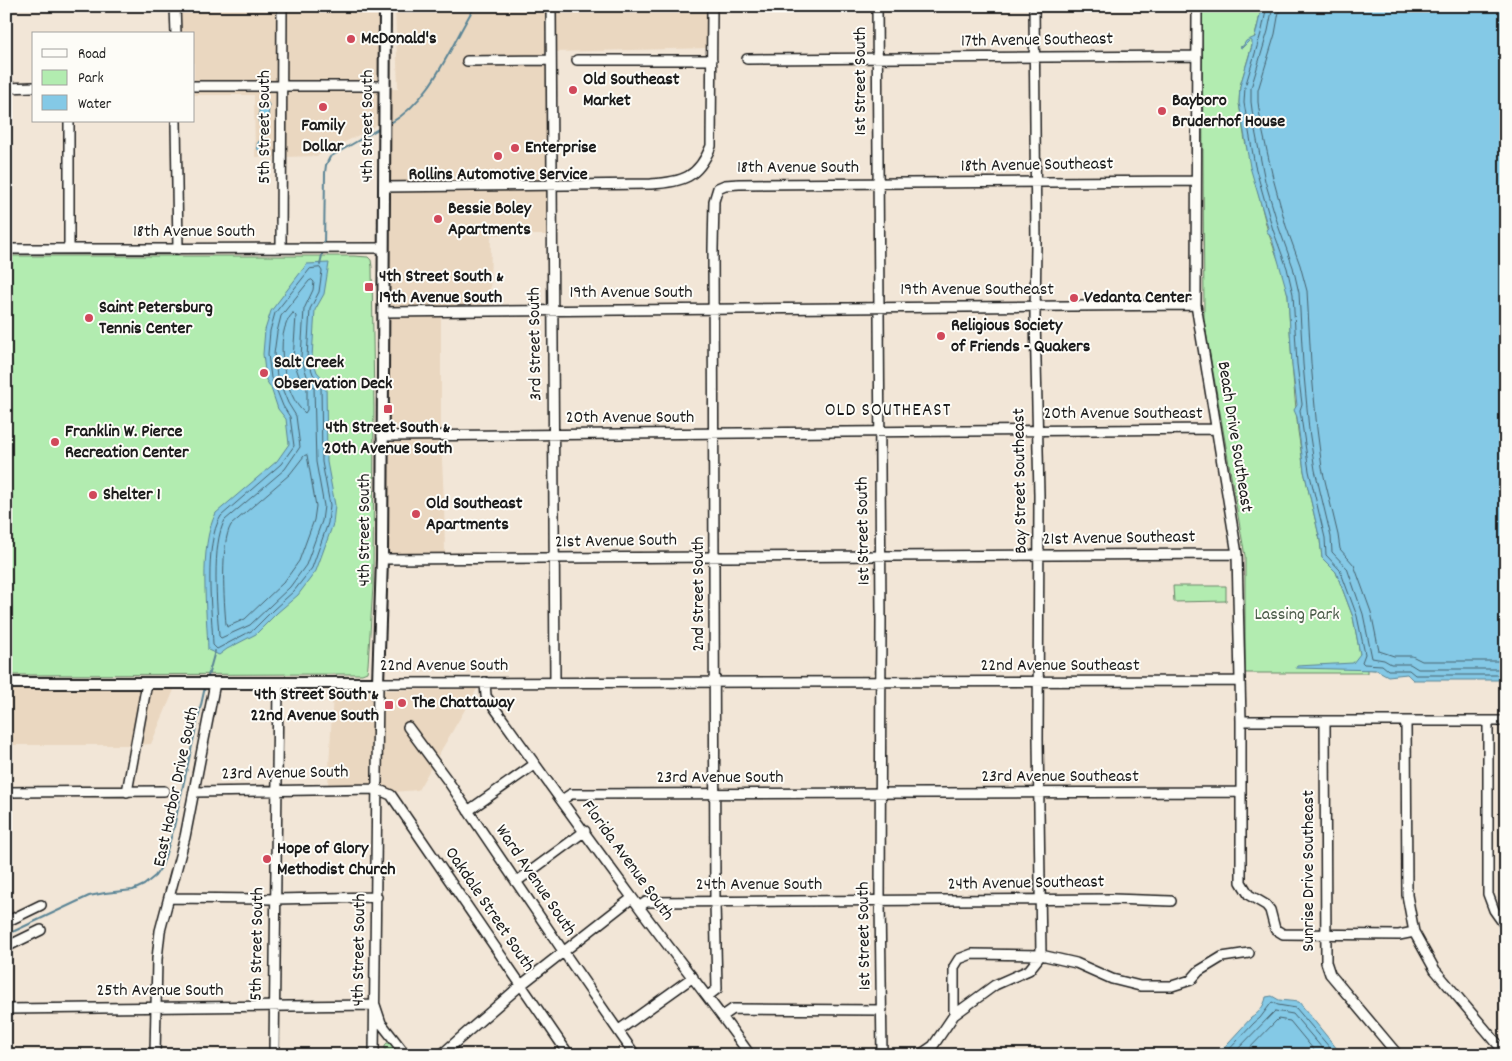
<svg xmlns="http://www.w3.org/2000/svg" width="1512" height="1061" font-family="Dekko,sans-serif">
  <rect width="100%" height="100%" fill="#f2e6d7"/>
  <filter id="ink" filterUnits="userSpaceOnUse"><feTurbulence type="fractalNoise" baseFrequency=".02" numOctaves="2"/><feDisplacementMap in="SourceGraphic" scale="10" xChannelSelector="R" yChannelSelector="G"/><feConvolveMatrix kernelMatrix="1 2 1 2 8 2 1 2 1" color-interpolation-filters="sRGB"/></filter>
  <g filter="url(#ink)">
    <path fill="#ead7c0" d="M181,6H381V82H194V34H181Z
      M395,6H716L708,48L555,52V30H545L548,181L388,183L389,115L371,129L317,156L285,157V90L398,89Z
      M194,90H277V157H255L254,95H194Z
      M548,189V235H491L490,306L386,308L388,191Z
      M441,315V431H385L386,316Z
      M441,439L444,502L445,555H386L385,440Z
      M6,688L142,690L132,745H6Z
      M477,689L418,790L393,792L381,787L382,690Z
      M149,690H174L151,744L140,745Z
      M374,691V785L328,786L333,693Z"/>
    <path fill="#b2ecb0" stroke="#678466" d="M1202,6H1262L1257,28L1240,86L1239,103L1245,141L1268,232L1282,270L1288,295L1292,365L1298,431L1304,471L1320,540L1322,558L1336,572L1353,617L1360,654L1375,670L1367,669V673H1245V556L1204,320Z
      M6,256H354L368,257L371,260L372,267L374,408L373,586L368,665L367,672L362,674L6,675Z
      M1173,586H1226V601L1174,602Z
      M387,1043H391L401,1055H385V1045Z"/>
    <path fill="#84c9e6" stroke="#5a8495" d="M1262,6H1506V680H1413L1407,674L1388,676L1377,670L1296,668L1297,666L1353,663L1360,654L1353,617L1336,572L1322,558L1320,540L1304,471L1297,417L1294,410L1297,405L1292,365L1288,295L1272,239L1266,230L1268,228L1250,167L1239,103L1240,86L1252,46V41L1250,40L1242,48L1240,47L1243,46L1246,41L1255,37Z
      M263,101L268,103L269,105L268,123L263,126L260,125L258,120L260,102Z
      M257 146a7 7 0 1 1 14 0a7 7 0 1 1-14 0Z
      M329,263L324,294L315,310L312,357L317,372L326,382L327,462L335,505L333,524L316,571L298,595L277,613L256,634L227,649L219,655L208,650C207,612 198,547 216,513L277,461L289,444L286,419L278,409L271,388L266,380L263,354L265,330L271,311L307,264Z
      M1272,996L1279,1000L1299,1002L1342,1055H1217L1251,1018C1258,1014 1265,1005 1266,997Z"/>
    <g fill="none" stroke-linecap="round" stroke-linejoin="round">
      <path stroke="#46616d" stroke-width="1" d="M1267,6L1262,30L1245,87L1244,103L1255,166L1273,230L1287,268L1293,294L1297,364L1302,404L1300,410L1309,471L1325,538L1326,555L1340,570L1357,616L1365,654L1362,662L1364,664L1382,665L1388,670H1409L1415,675H1506
        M1273,6L1268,31L1251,88V102L1254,125L1265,181L1279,228L1293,267L1299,293L1303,364L1309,430L1315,470L1331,537L1332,552L1347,568L1363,614L1372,658L1384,660L1391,664H1410L1418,669H1506
        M1280,6L1275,34L1258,90V102L1261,124L1273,178L1286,226L1300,265L1307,291L1311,363L1317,429L1322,468L1338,535L1340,549L1354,565L1371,612L1379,651L1394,656H1412L1422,661H1506
        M320,268L322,271L319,292L310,309L307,357L313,374L321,385L322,462L330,505L328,523L312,568L294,591L273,610L253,630L217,649L213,645C212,612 203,545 221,516L281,464L294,446L290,417L283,406L275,386L271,378L268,354L270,331L275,313L310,269Z
        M312,280L314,282L313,290L304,309L301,357L307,376L314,387L316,462L324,506L322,521L306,565L290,587L250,625L221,638L219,636C217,607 211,544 225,520L285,469L300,447L296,416L288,403L277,376L274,354L277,332L281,316L309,281Z
        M293,313L296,316L293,359L300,379L307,389V410L305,413C284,397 272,333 293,313Z
        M307,455L316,506L314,520L299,561L284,582L245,619L227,627L226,624C224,601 220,544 231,525L290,474L304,456Z
        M1224,1055L1254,1023L1260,1018L1272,1002L1278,1005L1296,1008L1336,1055
        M1232,1055L1275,1011L1293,1014L1328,1055
        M1243,1055L1278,1019L1290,1021L1318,1055"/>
      <path stroke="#5a8495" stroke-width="2" d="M389,124C433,99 450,46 475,6
        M324,246L325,173L326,165L330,157L380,128
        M320,265L323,250
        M207,680L215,651
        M6,935L89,896L105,893L133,890L144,885L155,876L162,866L173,831L205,687"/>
      <g stroke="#1c1c1c" stroke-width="12">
        <path id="minor" d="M175,6L176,34
          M551,6L555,682
          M877,6L881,619L880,901L882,1055
          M1034,6L1036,244L1035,317L1039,495L1038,739L1041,955
          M1197,6L1196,305L1237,554L1241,721V882L1249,895L1266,905L1270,910L1275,929L1283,934L1399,935L1414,932
          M747,59L1197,56
          M577,60H712
          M467,61L551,60
          M194,86H385
          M6,88L34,87
          M69,121V249
          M176,121L178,249
          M385,187L651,184C683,182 698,178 711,146L712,6
          M281,248L282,6
          M6,249L382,248
          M383,312L1196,305
          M382,436L1216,429
          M382,559L1237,554
          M485,682L486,696C534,763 582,830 631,896C670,950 712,1001 750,1055
          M1241,721H1506
          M1406,721L1407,895L1414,932L1435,970L1506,1054
          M1488,721V894L1494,910L1506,927
          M1325,722L1326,962L1330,974L1398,1055
          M408,727L448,781L563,951L635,1055
          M6,792L164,791
          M127,792L147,683
          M194,792L377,789L391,795L569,1055
          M562,800L571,794L1240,792
          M468,811L535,764
          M516,882L585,831
          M169,898L275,899L377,897
          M639,907L646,902L1112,899L1171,901
          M6,922L41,905
          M6,947L41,930
          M708,996L717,989L715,902L713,248L714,201L718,188L725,185L739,184L1196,181
          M6,1009L375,1005L381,1023L406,1055
          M954,1015V967L959,959L972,954L1041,955L1076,963L1112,979L1140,986H1172L1191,980L1199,971L1222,957L1249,953
          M723,1016L733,1009L882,1010
          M619,1030L693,977
          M155,1055L157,959L160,931L185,837L215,683
          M274,1055L278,683
          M374,1055L378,683L1239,681
          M441,1055L521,985L632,898
          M920,1055L933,1046L954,1015L995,985L1029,970L1041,955"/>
      </g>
      <g stroke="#1c1c1c" stroke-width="14">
        <path id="major" d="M6,683H378L382,559L385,6"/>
      </g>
      <use href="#minor" stroke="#fdfcf7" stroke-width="9"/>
      <use href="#major" stroke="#fdfcf7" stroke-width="10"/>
    </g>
  </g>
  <g fill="#d1495b" stroke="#fdfcf7" stroke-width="2">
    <circle cx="351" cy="39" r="5"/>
    <circle cx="573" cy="90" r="5"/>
    <circle cx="323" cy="107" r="5"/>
    <circle cx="1162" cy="111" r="5"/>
    <circle cx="515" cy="148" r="5"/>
    <circle cx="498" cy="156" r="5"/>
    <circle cx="438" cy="219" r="5"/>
    <rect x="364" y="282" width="10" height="10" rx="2.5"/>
    <circle cx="1074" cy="298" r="5"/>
    <circle cx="89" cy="318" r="5"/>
    <circle cx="941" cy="336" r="5"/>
    <circle cx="264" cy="373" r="5"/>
    <rect x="383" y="404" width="10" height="10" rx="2.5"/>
    <circle cx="55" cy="442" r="5"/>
    <circle cx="93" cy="495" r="5"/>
    <circle cx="416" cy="514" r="5"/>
    <circle cx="402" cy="703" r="5"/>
    <rect x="384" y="700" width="10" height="10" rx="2.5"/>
    <circle cx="267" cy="859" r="5"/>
  </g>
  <g text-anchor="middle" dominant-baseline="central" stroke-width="4" stroke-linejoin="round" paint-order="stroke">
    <g font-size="18" font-weight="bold" fill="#1c1c1c" stroke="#fdfcf7" text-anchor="start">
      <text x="361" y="39">McDonald's</text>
      <text x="583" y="80">Old Southeast<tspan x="583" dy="21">Market</tspan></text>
      <text x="1172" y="101">Bayboro<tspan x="1172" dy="21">Bruderhof House</tspan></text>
      <text x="323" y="126" text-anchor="middle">Family<tspan x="323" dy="21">Dollar</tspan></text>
      <text x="525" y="148">Enterprise</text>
      <text x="498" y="175" text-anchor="middle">Rollins Automotive Service</text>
      <text x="448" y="209">Bessie Boley<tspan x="448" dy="21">Apartments</tspan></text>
      <text x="379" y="277">4th Street South &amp;<tspan x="379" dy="21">19th Avenue South</tspan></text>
      <text x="1084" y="298">Vedanta Center</text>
      <text x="99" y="308">Saint Petersburg<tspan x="99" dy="21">Tennis Center</tspan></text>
      <text x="951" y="326">Religious Society<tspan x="951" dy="21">of Friends - Quakers</tspan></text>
      <text x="274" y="363">Salt Creek<tspan x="274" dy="21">Observation Deck</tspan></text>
      <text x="388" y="428" text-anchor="middle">4th Street South &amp;<tspan x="388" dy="21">20th Avenue South</tspan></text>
      <text x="65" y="432">Franklin W. Pierce<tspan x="65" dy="21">Recreation Center</tspan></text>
      <text x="103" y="495">Shelter 1</text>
      <text x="426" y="504">Old Southeast<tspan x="426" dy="21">Apartments</tspan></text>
      <text x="379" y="695" text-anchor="end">4th Street South &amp;<tspan x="379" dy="21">22nd Avenue South</tspan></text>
      <text x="412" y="703">The Chattaway</text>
      <text x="277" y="849">Hope of Glory<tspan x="277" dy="21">Methodist Church</tspan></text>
    </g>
    <g font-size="18" fill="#1c1c1c" stroke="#fdfcf7">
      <text transform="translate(1037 41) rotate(-1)">17th Avenue Southeast</text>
      <text transform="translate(861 81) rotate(-90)">1st Street South</text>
      <text transform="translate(368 126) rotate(-90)">4th Street South</text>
      <text transform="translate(265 127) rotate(-90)">5th Street South</text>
      <text transform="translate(1037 166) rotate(-1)">18th Avenue Southeast</text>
      <text x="798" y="168">18th Avenue South</text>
      <text x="194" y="232">18th Avenue South</text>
      <text x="977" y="290">19th Avenue Southeast</text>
      <text x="631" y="293">19th Avenue South</text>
      <text transform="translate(536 344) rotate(-91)">3rd Street South</text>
      <text x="1123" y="414">20th Avenue Southeast</text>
      <text x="630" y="418">20th Avenue South</text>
      <text transform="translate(1234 437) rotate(81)">Beach Drive Southeast</text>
      <text transform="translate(1021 481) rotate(-91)">Bay Street Southeast</text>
      <text transform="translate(365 530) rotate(-90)">4th Street South</text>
      <text transform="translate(864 531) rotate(-91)">1st Street South</text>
      <text transform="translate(1119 539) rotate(-1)">21st Avenue Southeast</text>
      <text transform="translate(616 542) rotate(-1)">21st Avenue South</text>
      <text transform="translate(699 594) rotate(-90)">2nd Street South</text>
      <text x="444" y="666">22nd Avenue South</text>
      <text x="1060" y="666">22nd Avenue Southeast</text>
      <text transform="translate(285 774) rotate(-1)">23rd Avenue South</text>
      <text x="1060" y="777">23rd Avenue Southeast</text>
      <text x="720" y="778">23rd Avenue South</text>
      <text transform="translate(177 787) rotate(-78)">East Harbor Drive South</text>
      <text transform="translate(627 861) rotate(54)">Florida Avenue South</text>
      <text transform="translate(1309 871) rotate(-90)">Sunrise Drive Southeast</text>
      <text transform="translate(535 881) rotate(56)">Ward Avenue South</text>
      <text transform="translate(1026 884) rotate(-1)">24th Avenue Southeast</text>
      <text x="759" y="885">24th Avenue South</text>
      <text transform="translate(489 910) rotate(56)">Oakdale Street South</text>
      <text transform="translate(865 936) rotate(-91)">1st Street South</text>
      <text transform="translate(258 944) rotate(-89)">5th Street South</text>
      <text transform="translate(360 950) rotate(-89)">4th Street South</text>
      <text x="160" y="991">25th Avenue South</text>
    </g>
    <g font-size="18" fill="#495a48" stroke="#fdfcf7">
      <text x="1297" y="615">Lassing Park</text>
    </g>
    <g font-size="19" letter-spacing="1" fill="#1c1c1c" stroke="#fdfcf7">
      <text x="888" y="411">OLD SOUTHEAST</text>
    </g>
  </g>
  <rect width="1512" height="1061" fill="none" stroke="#fdfcf7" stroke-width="25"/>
  <rect x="12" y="12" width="1487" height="1036" fill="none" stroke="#1c1c1c" stroke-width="2" filter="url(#ink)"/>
  <rect x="32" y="32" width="162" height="90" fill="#fdfcf7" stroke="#a3a29f"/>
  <rect x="42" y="49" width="25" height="8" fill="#fdfcf7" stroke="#a3a29f"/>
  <text x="78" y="58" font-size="15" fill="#1c1c1c">Road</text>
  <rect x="42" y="70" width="25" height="15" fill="#b2ecb0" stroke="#a3a29f"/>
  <text x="78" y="82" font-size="15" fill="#1c1c1c">Park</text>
  <rect x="42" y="95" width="25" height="15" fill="#84c9e6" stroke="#a3a29f"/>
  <text x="78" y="108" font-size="15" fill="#1c1c1c">Water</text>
</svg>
